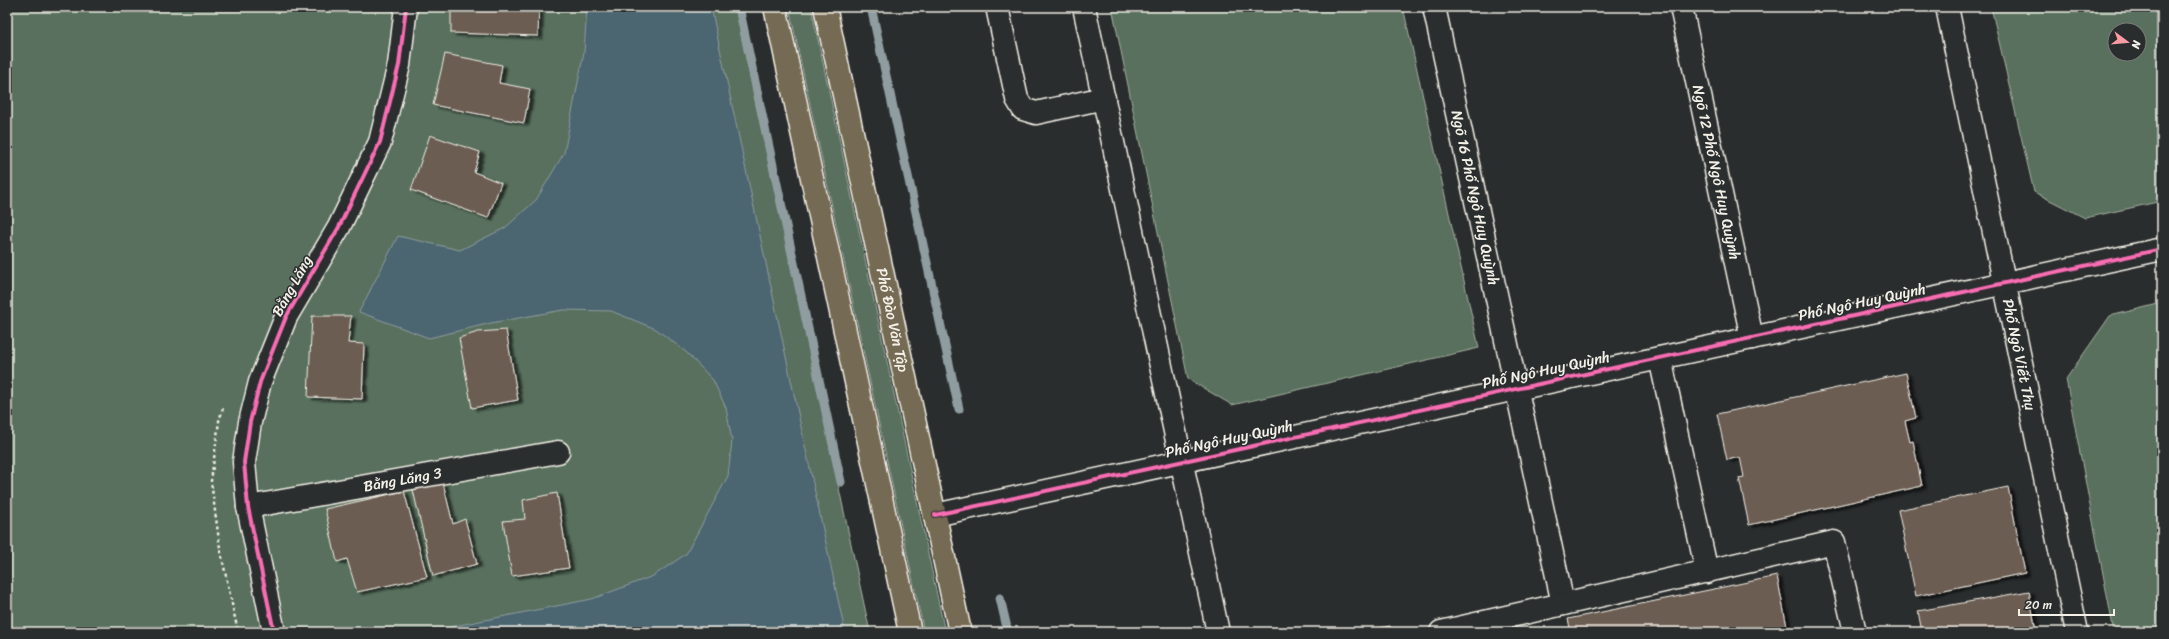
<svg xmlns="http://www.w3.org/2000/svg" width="2169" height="639" font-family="Sriracha,sans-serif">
  <defs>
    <filter id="shadow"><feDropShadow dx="4.5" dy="2.5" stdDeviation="1" flood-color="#0009"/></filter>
  </defs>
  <rect width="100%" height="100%" fill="#2a2d2e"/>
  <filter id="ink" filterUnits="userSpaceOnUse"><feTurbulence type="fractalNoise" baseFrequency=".025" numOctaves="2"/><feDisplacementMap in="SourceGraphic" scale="8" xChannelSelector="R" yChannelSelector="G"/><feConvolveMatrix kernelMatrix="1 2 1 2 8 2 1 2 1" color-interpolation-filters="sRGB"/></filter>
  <g filter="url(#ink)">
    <path fill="#58705d" stroke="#a6b0a2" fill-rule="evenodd" d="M7,7H735L870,632H7Z
      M789,7H811L945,632H924Z
      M1112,7H1403L1479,348L1232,405L1188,379Z
      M1991,7H2162V201L2085,218L2034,192ZM2115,30H2139V54H2115Z
      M2162,303V632H2114L2066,379L2110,316Z"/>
    <path fill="#4c6571" stroke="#8f9da1" d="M587,7H711L845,632H424L592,599L653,576L686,554L728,476L732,441L726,408L713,380L686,352L656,329L611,311L563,310L491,323L429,338L359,312L398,236L460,250L505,228L536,200L564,153L584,52Z"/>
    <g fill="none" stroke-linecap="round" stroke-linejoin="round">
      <path stroke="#8f9da1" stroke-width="9" d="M739,7L841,482
        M871,7L959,409
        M1000,598L1008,632"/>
    </g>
    <path fill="#6c5d53" stroke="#f4f1e8" filter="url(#shadow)" d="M451,7H539L538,36L451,33Z
      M445,54L502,65L499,83L530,89L524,123L433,105Z
      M430,135L480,152L474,172L501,183L488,218L411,190Z
      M312,316H351L348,343L364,344L362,399L308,397Z
      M506,330L518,400L472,408L459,338L478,332Z
      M1906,373L1916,418L1905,421L1910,442L1913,441L1922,486L1749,525L1739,478L1744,477L1740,457L1727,460L1717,414Z
      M443,483L453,524L465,519L477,564L433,576L413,490Z
      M2008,487L2025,573L1916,596L1898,510Z
      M404,491L427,577L357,592L347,559L337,562L325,509Z
      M557,493L569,568L512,576L503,521L525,519L523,500Z
      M1777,576L1788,632H1571L1568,619Z
      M2029,591L2036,632H1922L1918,611Z
      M1390,626L1391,632H1359Z"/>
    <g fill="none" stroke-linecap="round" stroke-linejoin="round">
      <g stroke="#f4f1e8" stroke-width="25">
        <g id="minor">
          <path d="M997,7L1017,99L1023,109L1036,113L1104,98"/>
          <path d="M1084,7L1218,632"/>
          <path id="s1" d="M1434,7L1563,604"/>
          <path id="s2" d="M1681,7L1752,338"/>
          <path id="s3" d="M1947,7L2077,632"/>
          <path d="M1660,358L1707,572"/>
          <path id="s4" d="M248,507L558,452"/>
          <path d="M935,515L2162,249"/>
          <path d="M274,632L248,507L244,462L250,422L260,382L286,317L339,227L380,142L399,65L406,7"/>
          <path d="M1441,632L1834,542L1855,632"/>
        </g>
      </g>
      <g stroke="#f4f1e8" stroke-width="25">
        <g id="major">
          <path d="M775,7L910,632"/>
          <path id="s5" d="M825,7L960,632"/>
        </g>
      </g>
      <path stroke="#f4f1e8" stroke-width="2.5" stroke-dasharray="3 3" stroke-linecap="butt" d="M223,408L219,421L211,481L220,548L238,632"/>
      <use href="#minor" stroke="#2a2d2e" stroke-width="22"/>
      <use href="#major" stroke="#746b52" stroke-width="22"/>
      <g stroke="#2a2d2e" stroke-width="6">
        <path id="cycleway" d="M935,515L2162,249
          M274,632L248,507L244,462L250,422L260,382L286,317L339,227L380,142L399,65L406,7"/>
      </g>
      <use href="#cycleway" stroke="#f96db3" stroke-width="4"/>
    </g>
  </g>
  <g text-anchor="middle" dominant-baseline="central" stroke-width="3" stroke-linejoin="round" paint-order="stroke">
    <g font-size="15" fill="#f4f1e8" stroke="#2a2d2e">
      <text stroke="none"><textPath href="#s2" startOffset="169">Ngõ 12 Phố Ngô Huy Quỳnh</textPath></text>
      <text stroke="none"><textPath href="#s1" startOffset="195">Ngõ 16 Phố Ngô Huy Quỳnh</textPath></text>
      <text transform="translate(292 286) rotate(-61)">Bằng Lăng</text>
      <text transform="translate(1862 302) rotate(-12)">Phố Ngô Huy Quỳnh</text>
      <text stroke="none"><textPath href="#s5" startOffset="320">Phố Đào Văn Tập</textPath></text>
      <text stroke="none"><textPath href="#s3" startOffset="355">Phố Ngô Viết Thụ</textPath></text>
      <text transform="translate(1546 370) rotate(-12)">Phố Ngô Huy Quỳnh</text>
      <text transform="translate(1229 439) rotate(-12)">Phố Ngô Huy Quỳnh</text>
      <text stroke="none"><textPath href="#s4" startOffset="157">Bằng Lăng 3</textPath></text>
    </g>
  </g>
  <rect width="2169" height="639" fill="none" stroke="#2a2d2e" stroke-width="24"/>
  <rect x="12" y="12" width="2145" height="615" fill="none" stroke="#f4f1e8" stroke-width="1.5" filter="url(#ink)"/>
  <g transform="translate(2127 42) rotate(106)"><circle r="19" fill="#2a2d2e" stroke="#7b7b78"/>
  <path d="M0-3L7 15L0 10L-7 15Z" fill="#ff9aa2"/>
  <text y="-6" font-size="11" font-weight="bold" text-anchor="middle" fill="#f4f1e8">N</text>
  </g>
  <path d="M2019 609v6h95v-6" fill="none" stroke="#f4f1e8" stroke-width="2"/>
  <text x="2025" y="609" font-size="12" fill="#f4f1e8" stroke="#2a2d2e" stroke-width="3" paint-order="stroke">20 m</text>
</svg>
